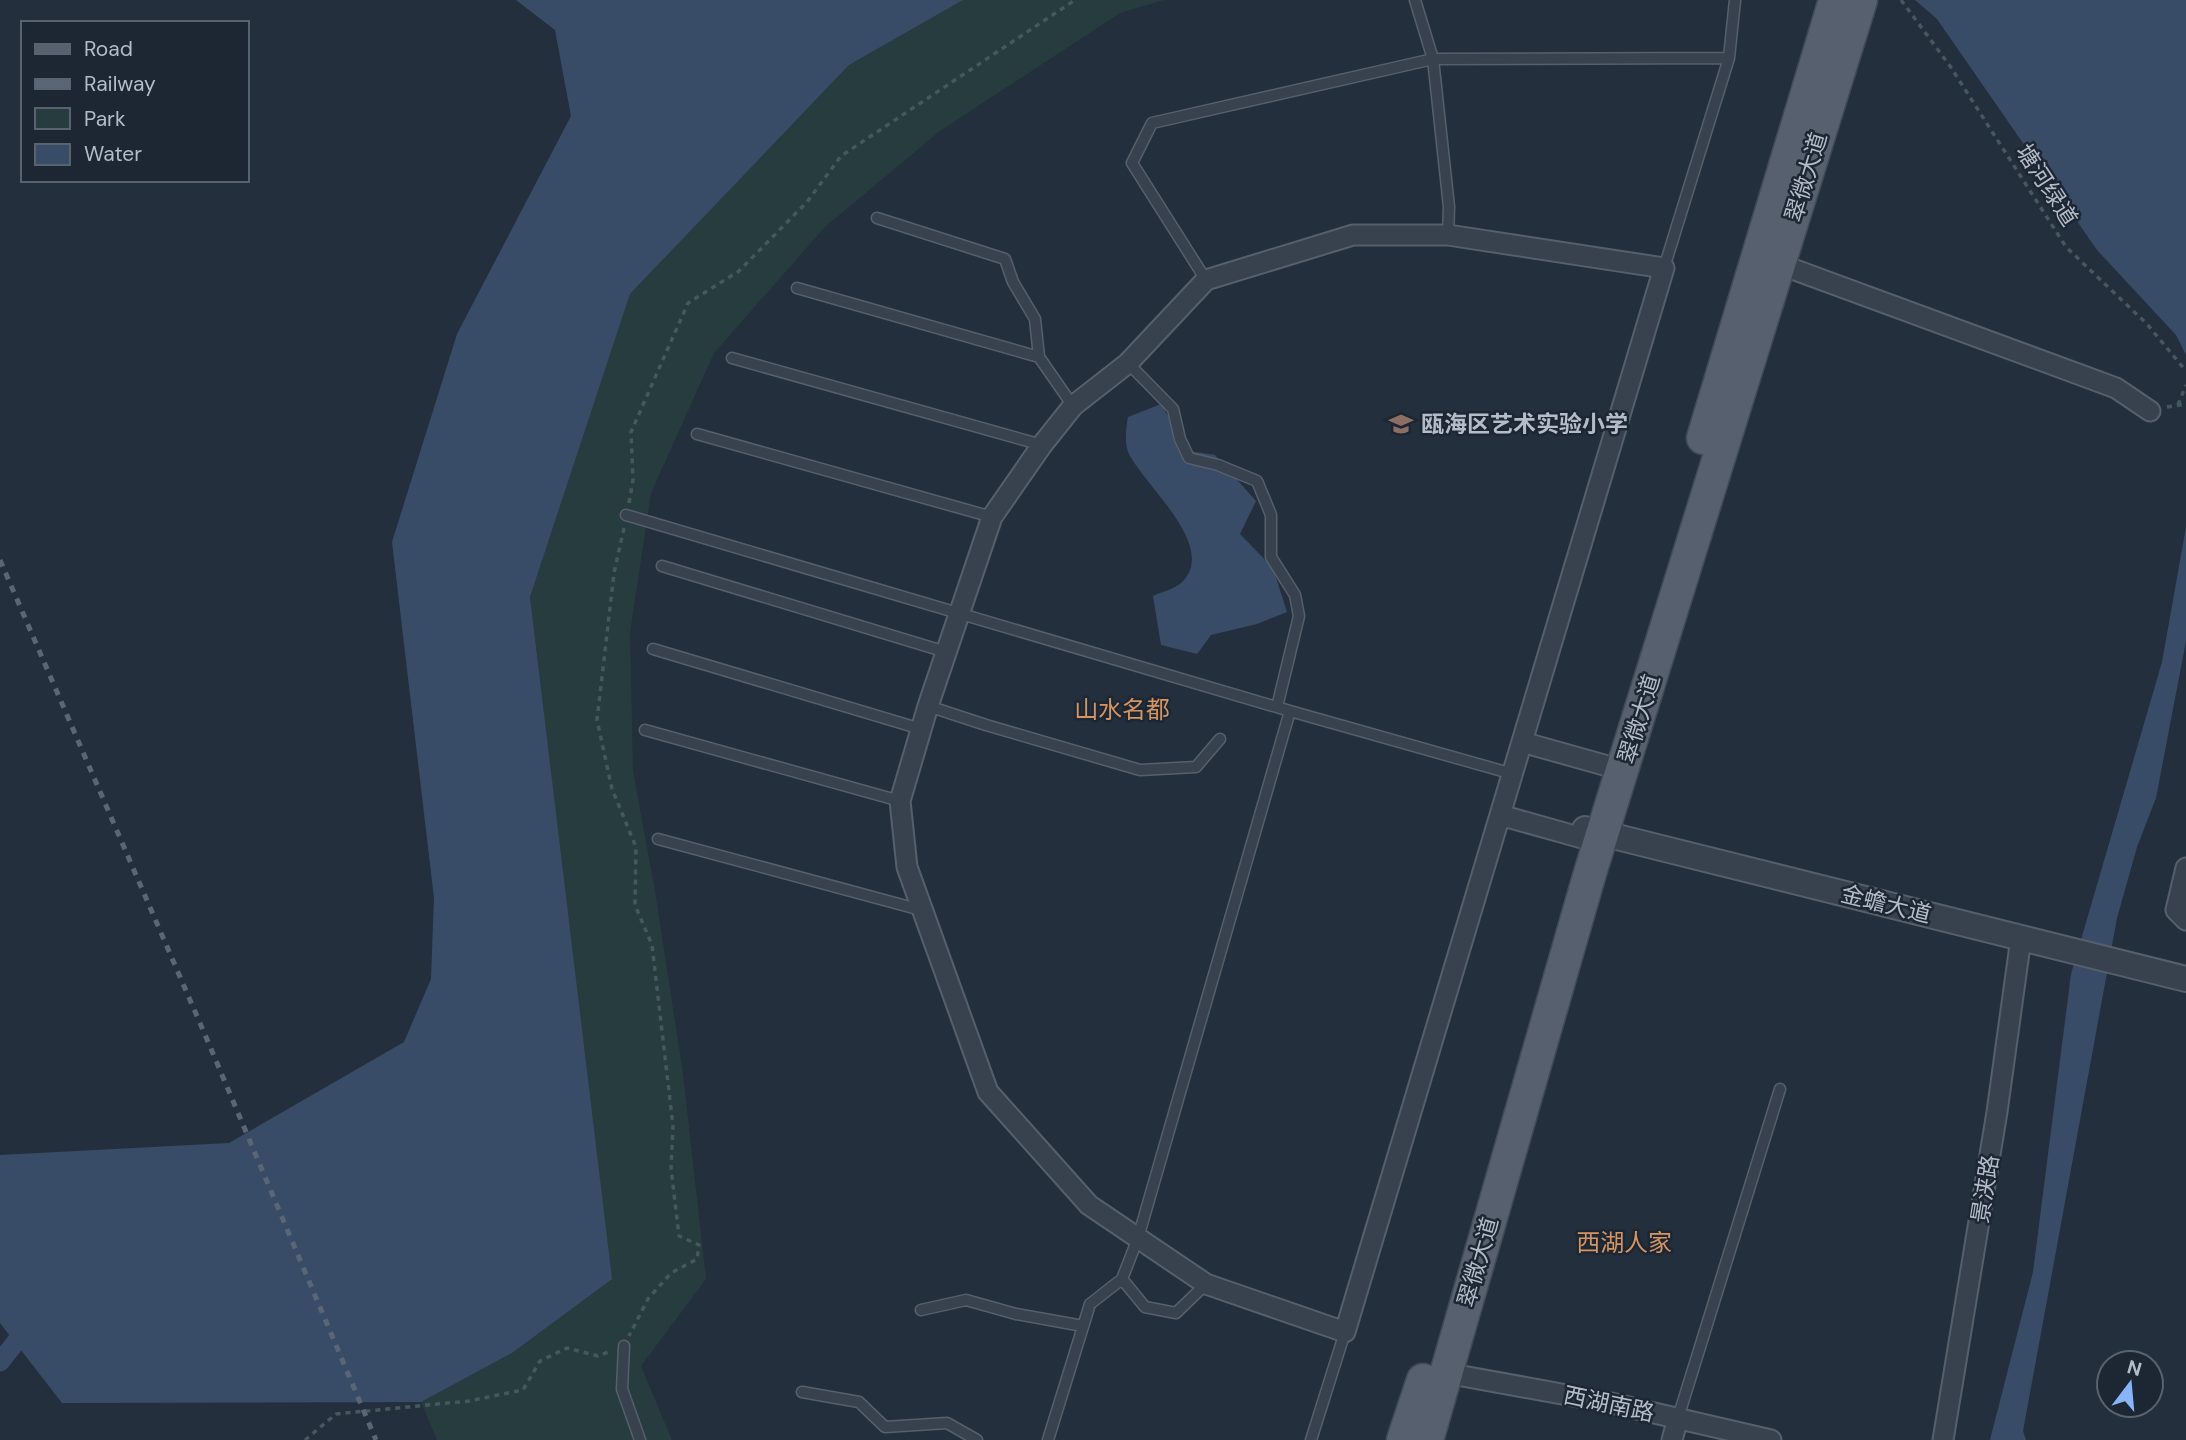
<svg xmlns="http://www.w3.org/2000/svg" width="2186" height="1440" font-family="'DM Sans','Noto Sans SC',sans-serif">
  <rect width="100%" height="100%" fill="#242f3e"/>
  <path fill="#263c3f" d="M963,0H1164L1120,13L940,131L825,227L714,353L651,493L630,633L633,771L655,891L683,1074L706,1279L641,1366L672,1440H437L421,1402L512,1353L611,1279L530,597L630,294L849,65Z"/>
  <path fill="#394c67" d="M516,0H963L849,65L630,294L530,597L612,1279L512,1353L421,1402L62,1403L0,1323V1155L229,1143L404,1042L431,979L434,898L392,542L457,334L571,116L555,30Z
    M1915,0H2186V355L2176,335L2097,250L1937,19Z
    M1161,404L1189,451L1215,455L1256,501L1240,534L1273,568L1287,612L1257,624L1211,635L1197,654L1161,645L1153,596C1161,592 1175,589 1182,582C1218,547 1146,487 1129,454C1124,444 1126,428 1128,417Z
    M2186,527V641L2156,798L2137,847L2117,918L2023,1431L2026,1440H1990L2033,1272L2071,974L2162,662Z"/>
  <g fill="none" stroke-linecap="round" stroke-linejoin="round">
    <path stroke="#394c67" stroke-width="19" d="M0,1362L30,1324"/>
    <g stroke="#565f6c" stroke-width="13">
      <path id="service" d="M1415,0L1433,59L1449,207L1448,235
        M877,218L1005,259L1013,282L1035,319L1039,357
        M1664,268L1729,58L1735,0
        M1206,280L1132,163L1152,123L1433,59L1729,58
        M797,288L1039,357L1073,406
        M732,358L1042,445
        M1128,363L1173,409L1180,439L1189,458L1218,465L1257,481L1271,515V557L1295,595L1299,616L1277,707
        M697,434L992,517
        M626,515L1290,711
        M662,566L946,652
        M653,649L921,729
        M928,706L986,725L1140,770L1196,767L1220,739
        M645,730L900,801
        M658,839L921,910
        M1122,1279L1145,1307L1176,1313L1206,1284
        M921,1310L966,1300L1016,1314L1083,1326
        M624,1346L622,1389L640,1440
        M802,1392L859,1402L885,1427L947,1423L977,1440
        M1678,1418L1780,1089
        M1048,1440L1090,1304L1122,1279L1138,1238L1290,711L1513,774
        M1311,1440L1345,1332"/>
    </g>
    <g stroke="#565f6c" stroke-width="23">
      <path id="minor" d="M1353,235H1448L1664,268L1345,1332L1206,1284L1089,1205L988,1092L907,867L900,801L928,706L992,517L1042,445L1073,406L1128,363L1206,280Z
        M1779,264L2116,388L2150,411
        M1522,742L1604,765
        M1500,815L1582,838
        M2186,868L2176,910L2186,920
        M1446,1373L1611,1403L1771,1440
        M1672,1440L1678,1418
        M1943,1440L1997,1112L2021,938"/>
    </g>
    <g stroke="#565f6c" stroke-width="28">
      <path id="tertiary" d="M1585,829L2186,979"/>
    </g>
    <g stroke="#414a57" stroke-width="35">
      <path id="primary" d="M1703,438L1835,0
        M1403,1440L1423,1380
        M1427,1440L1590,873L1861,0"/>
    </g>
    <path stroke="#44595c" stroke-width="3.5" stroke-dasharray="5 5" stroke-linecap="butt" d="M1901,0L1950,66L2066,247L2147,324L2186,371
      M2178,405L2186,385
      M2167,407L2186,404
      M629,503L633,480L631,432L688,303L739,271L807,202L841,156L1075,0
      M624,528L614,573L597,720L612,789L636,847L635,905L652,945L673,1126L671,1168L679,1236L699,1245L697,1259L671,1273L648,1299L629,1336
      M305,1440L336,1414L469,1401L523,1390L540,1361L567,1348L598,1356L611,1351"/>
    <use href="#service" stroke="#38414e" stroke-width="10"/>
    <use href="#minor" stroke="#38414e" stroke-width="19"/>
    <use href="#tertiary" stroke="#38414e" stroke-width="24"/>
    <use href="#primary" stroke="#56606e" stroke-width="32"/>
    <path stroke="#5a6575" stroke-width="5" stroke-dasharray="7 7" stroke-linecap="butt" d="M0,560L206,1037L376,1440"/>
  </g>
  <defs>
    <g id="school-bare" transform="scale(1.89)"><path d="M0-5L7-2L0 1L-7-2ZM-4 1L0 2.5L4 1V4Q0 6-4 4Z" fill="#8d6e63" stroke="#1d2633" stroke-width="2.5" paint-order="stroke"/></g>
  </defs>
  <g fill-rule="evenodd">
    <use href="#school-bare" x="1401" y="424"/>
  </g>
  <g text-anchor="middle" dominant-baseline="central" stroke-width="5" stroke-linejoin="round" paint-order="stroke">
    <g font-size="23" fill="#b4bcc9" stroke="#1d2633">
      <text transform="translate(1806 177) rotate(-73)">翠微大道</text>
      <text transform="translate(2047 185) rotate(57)">塘河绿道</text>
      <text transform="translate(1639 719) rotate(-73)">翠微大道</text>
      <text transform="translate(1886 904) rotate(14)">金蟾大道</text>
      <text transform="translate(1985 1189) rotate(-81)">景浃路</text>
      <text transform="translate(1478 1262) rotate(-74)">翠微大道</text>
      <text transform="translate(1609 1404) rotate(12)">西湖南路</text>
    </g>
    <g font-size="23" font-weight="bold" fill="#b4bcc9" stroke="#1d2633" text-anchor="start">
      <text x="1421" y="424">瓯海区艺术实验小学</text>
    </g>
    <g font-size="24" fill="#d59563" stroke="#1d2633">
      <text x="1122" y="709">山水名都</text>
      <text x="1624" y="1242">西湖人家</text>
    </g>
  </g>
  <rect x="21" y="21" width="228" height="161" fill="#1d2633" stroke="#59626f" stroke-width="2"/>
  <rect x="35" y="44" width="35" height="10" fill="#56606e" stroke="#59626f" stroke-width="2"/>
  <text x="84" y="56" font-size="21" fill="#b4bcc9">Road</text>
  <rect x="35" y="79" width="35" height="10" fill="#5a6575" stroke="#59626f" stroke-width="2"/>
  <text x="84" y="91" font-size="21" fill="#b4bcc9">Railway</text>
  <rect x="35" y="108" width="35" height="21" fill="#263c3f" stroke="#59626f" stroke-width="2"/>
  <text x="84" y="126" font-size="21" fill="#b4bcc9">Park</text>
  <rect x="35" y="144" width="35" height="21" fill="#394c67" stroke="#59626f" stroke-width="2"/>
  <text x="84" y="161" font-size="21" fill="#b4bcc9">Water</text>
  <g transform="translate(2130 1384) rotate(16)"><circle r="33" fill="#1d2633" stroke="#59626f" stroke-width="2"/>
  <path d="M0-5L12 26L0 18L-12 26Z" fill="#8ab4f8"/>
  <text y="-10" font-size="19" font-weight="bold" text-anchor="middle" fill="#b4bcc9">N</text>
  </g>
</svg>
